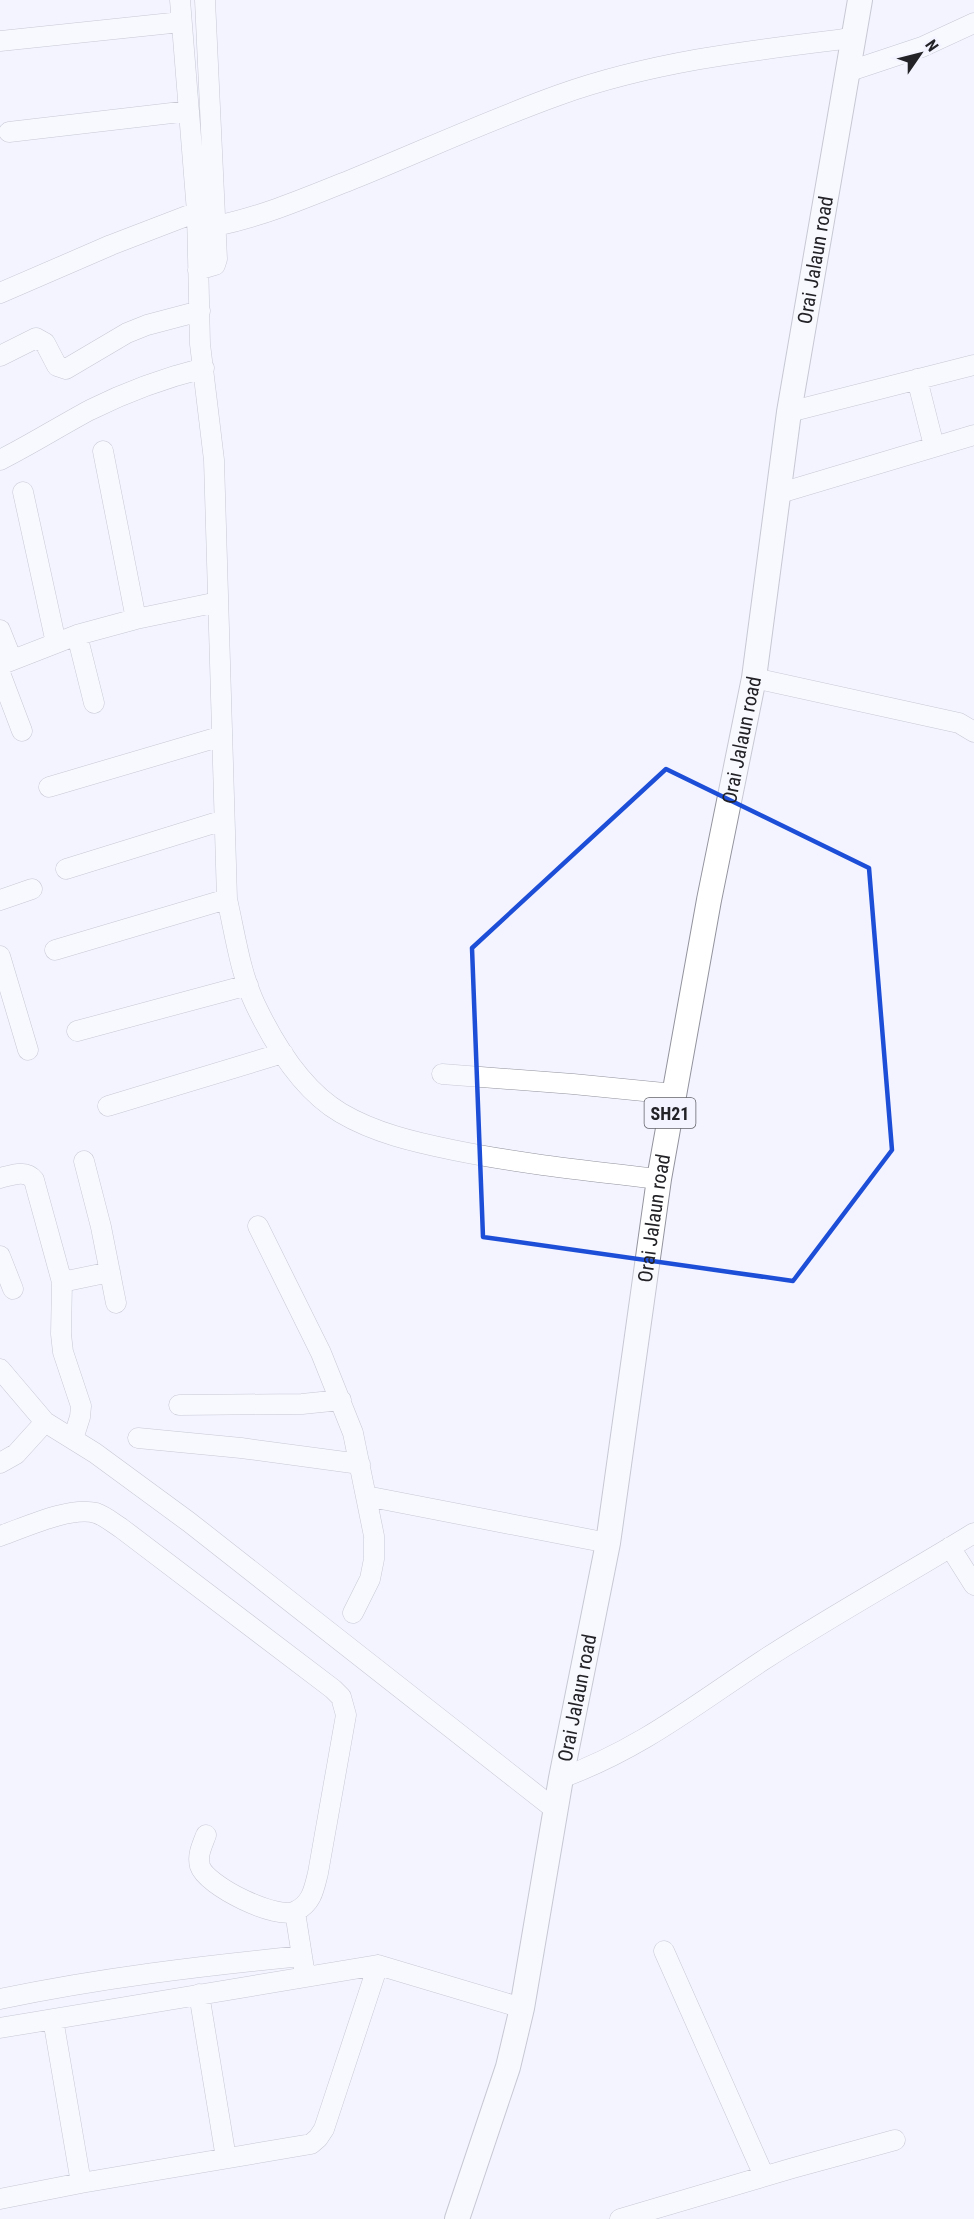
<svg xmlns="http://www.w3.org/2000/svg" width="974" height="2219" font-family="'Roboto Condensed',sans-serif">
  <rect width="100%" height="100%" fill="#f3f4ff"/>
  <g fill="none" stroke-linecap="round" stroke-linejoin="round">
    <g stroke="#92939d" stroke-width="21">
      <path id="minor" d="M180,0L197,212L200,344L214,460L227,899C235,934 240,972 255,1004C274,1044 302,1090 341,1113C375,1133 414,1142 453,1150C521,1164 590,1171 659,1179
        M0,41L181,22
        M847,72L922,47L974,23
        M9,132L189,111
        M216,226C264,216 308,197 353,179C422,151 489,120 559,95C654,61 754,50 853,38
        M198,270L215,265L217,259L205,0
        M0,293L111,245L197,212
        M0,356L36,338L45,343L57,366L66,369L127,333L147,325L200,311
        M917,379L934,446
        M789,412L974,365
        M103,451L136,619
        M0,460C30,445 60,426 90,410C126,392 164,378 204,368
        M23,492L56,643
        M777,494L974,435
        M0,630L12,660
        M77,635L94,703
        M0,665L77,635L136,619L218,602
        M0,673L22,731
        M754,678L959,723L974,732
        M49,787L222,736
        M66,869L224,820
        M0,900L32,889
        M55,950L227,899
        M0,956L28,1050
        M77,1031L248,985
        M442,1074L573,1084L674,1094
        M108,1106L283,1053
        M84,1161L101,1227L116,1303
        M0,1178C12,1175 26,1169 34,1180L62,1282L61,1334L63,1352L81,1406L80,1417L73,1439
        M258,1226L321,1353L353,1433L374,1536V1559L370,1579L353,1613
        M0,1256L13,1289
        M62,1282L110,1272
        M0,1369L45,1422L95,1453L189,1522L557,1811
        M179,1405L302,1404L341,1400
        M138,1438L241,1448L360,1464
        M0,1463L16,1454L45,1422
        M366,1496L608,1543
        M0,1536C26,1527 70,1506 96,1513C105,1516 113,1523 121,1528L333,1689L341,1697L346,1715L318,1873C314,1889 312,1903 296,1911C278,1921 206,1886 200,1866C197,1855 202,1846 206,1835
        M950,1547L974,1585
        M561,1778C639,1750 695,1705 762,1661C831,1616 904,1576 974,1533
        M295,1912L304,1969
        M664,1951L764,2176
        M199,1994L226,2158
        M0,1999C100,1978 201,1966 302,1956
        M53,2019L81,2183
        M0,2028L378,1965L522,2008
        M0,2199L81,2183L311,2144L318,2138L324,2129L378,1965
        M620,2219L793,2168L895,2140"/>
    </g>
    <g stroke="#92939d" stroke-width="26">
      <g id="major">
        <path id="s1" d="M457,2219L508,2067L522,2008L561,1778L608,1543L659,1179L709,900L754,678L789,412L860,0"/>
      </g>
    </g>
    <use href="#minor" stroke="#fff" stroke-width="20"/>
    <use href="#major" stroke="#fff" stroke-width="24"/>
  </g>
  <path d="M0 0H974V2219H0ZM666,769L869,868L892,1150L793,1281L483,1237L472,948Z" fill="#f3f4ff" fill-opacity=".55" fill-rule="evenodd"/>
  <path fill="none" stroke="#1d4ed8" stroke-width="4.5" stroke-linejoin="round" d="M666,769L869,868L892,1150L793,1281L483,1237L472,948Z"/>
  <g text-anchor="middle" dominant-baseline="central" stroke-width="4.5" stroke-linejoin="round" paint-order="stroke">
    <rect fill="#f3f4ff" stroke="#616268" stroke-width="1.5" x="644.5" y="1098" width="51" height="30" rx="4.5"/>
    <g font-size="18" font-weight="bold" fill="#232327">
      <text x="670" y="1113">SH21</text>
    </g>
    <g font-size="20" fill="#232327" stroke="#f3f4ff">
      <text stroke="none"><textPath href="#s1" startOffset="1994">Orai Jalaun road</textPath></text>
      <text stroke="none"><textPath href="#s1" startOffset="1508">Orai Jalaun road</textPath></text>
      <text stroke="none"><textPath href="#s1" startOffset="1022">Orai Jalaun road</textPath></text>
      <text stroke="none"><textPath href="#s1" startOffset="536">Orai Jalaun road</textPath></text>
    </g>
  </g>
  <g transform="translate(920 54) rotate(55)" stroke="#f3f4ff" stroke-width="4.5" paint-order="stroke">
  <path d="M0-4.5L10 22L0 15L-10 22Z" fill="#232327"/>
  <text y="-9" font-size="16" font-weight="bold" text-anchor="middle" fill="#232327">N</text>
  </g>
</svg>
